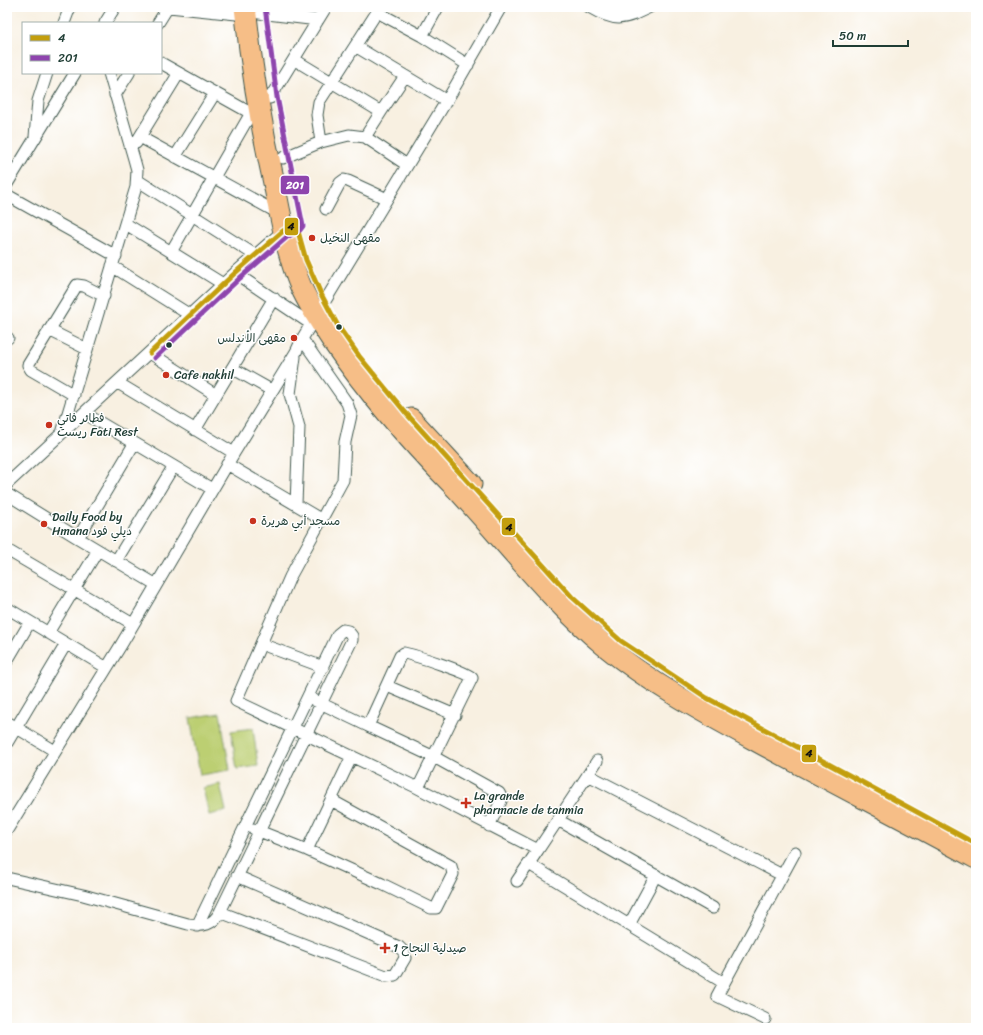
<svg xmlns="http://www.w3.org/2000/svg" width="983" height="1035" font-family="Sriracha,'Playpen Sans Arabic',sans-serif">
  <rect width="100%" height="100%" fill="#fff"/>
  <filter id="ink" filterUnits="userSpaceOnUse"><feTurbulence type="fractalNoise" baseFrequency=".025" numOctaves="2"/><feDisplacementMap in="SourceGraphic" scale="8" xChannelSelector="R" yChannelSelector="G"/><feConvolveMatrix kernelMatrix="1 2 1 2 8 2 1 2 1" color-interpolation-filters="sRGB"/></filter>
  <filter id="wash" filterUnits="userSpaceOnUse"><feTurbulence type="fractalNoise" baseFrequency=".012" numOctaves="4" result="noise"/><feDisplacementMap in="SourceGraphic" scale="16" xChannelSelector="R" yChannelSelector="G"/><feGaussianBlur stdDeviation="0.9" result="paint"/><feColorMatrix in="noise" values="0 0 0 0 0 0 0 0 0 0 0 0 0 0 0 0 0 1.4 0 .05"/><feComposite in="paint" operator="in"/></filter>
  <g filter="url(#wash)">
    <rect width="100%" height="100%" fill="#f8f0e1"/>
    <path fill="#bccf72" stroke="#6e8653" d="M220,713L230,770L200,775L190,718Z
      M253,728L258,766L237,769L231,731Z
      M220,784L226,811L209,815L203,788Z"/>
  </g>
  <g filter="url(#ink)">
    <g fill="none" stroke-linecap="round" stroke-linejoin="round">
      <g stroke="#40584e" stroke-width="13">
        <path id="street" d="M169,7L246,15
          M589,7C616,23 623,20 650,7
          M259,13L318,20
          M64,23L70,7
          M105,23L115,7
          M158,23L168,7
          M422,36L438,7
          M355,46L447,101
          M295,60L381,112L405,76
          M161,63L256,116
          M115,95L129,73
          M270,98L326,7
          M381,112L365,137L407,165
          M35,137L38,101L47,73
          M140,137L280,214
          M321,142L349,135L365,137
          M136,143L179,73
          M175,157L215,93
          M283,158L321,142L317,115L319,102L377,12L422,36L468,65
          M137,180L255,255
          M7,184L75,73
          M7,195L116,256
          M326,209L340,183L344,180L348,181L387,199
          M126,224L223,284
          M171,252L251,113
          M112,266L190,315
          M235,273L311,324
          M49,330L87,349
          M7,338H8
          M302,339L347,403L351,415L345,442L343,480L290,577L236,701L418,788L538,850L597,761
          M150,353L216,395
          M295,357L290,394L299,427L296,504
          M232,368L271,390
          M118,383L234,453
          M74,395L31,370L28,365L77,285L84,286L104,296
          M84,413L212,489
          M195,430L274,298
          M62,433L136,187L137,170L134,159L109,73
          M134,444L78,538L155,584
          M227,464L322,520
          M7,484L235,273L283,231L296,224
          M7,494L78,538
          M7,550L133,624
          M116,561L173,467
          M7,608L107,668
          M48,633L98,550
          M261,644L323,667
          M7,661L30,622
          M387,686L455,715
          M314,700L368,726
          M7,722L55,751
          M7,743L66,644
          M588,775L782,875
          M418,788L472,678C468,672 414,655 404,653L400,656L368,726L434,757L499,793L501,797V801L489,826
          M558,820L713,908
          M254,829L307,850L382,884L431,908H436L453,874L451,866L331,800
          M7,830L121,645L234,453L296,352L302,339L453,90L501,7
          M307,850L352,756
          M529,864L724,983L717,996L765,1019
          M7,878L83,895L188,924C203,927 213,925 220,912L352,640V636L348,631L343,630L338,634L197,926
          M517,881L538,850
          M220,912L386,976L395,975L405,958L404,952L399,947L237,876
          M629,925L656,875
          M724,983L795,852"/>
      </g>
      <g stroke="#40584e" stroke-width="23">
        <path id="highway" d="M245,7C251,66 261,125 274,183C281,218 287,254 301,287C310,307 322,325 334,343C369,394 410,441 453,485C503,538 548,598 604,645C650,683 703,712 755,740C828,780 903,818 976,858
          M411,419L471,484"/>
      </g>
      <use href="#street" stroke="#fff" stroke-width="11"/>
      <use href="#highway" stroke="#f6be87" stroke-width="21"/>
      <g stroke="#fff" stroke-width="8">
        <path id="bus-1" d="M150,353L235,273L283,231L296,224L306,260L321,294L338,326L359,356L405,412L572,597L621,641L707,698L976,844"/>
      </g>
      <g stroke="#fff" stroke-width="8">
        <path id="bus-2" d="M155,358L240,278L287,237L300,230L303,226L277,97L265,7"/>
      </g>
      <use href="#bus-1" stroke="#c39e0d" stroke-width="5"/>
      <use href="#bus-2" stroke="#8e44ad" stroke-width="5"/>
    </g>
  </g>
  <g fill="#c8321e" stroke="#fff" stroke-width="1.5">
    <circle cx="312" cy="238" r="4"/>
    <circle cx="294" cy="338" r="4"/>
    <circle cx="166" cy="375" r="4"/>
    <circle cx="49" cy="425" r="4"/>
    <circle cx="253" cy="521" r="4"/>
    <circle cx="44" cy="524" r="4"/>
    <path d="M464 797h4v4h4v4h-4v4h-4v-4h-4v-4h4z"/>
    <path d="M383 942h4v4h4v4h-4v4h-4v-4h-4v-4h4z"/>
  </g>
  <g fill="#1f3d34" stroke="#fff" stroke-width="1.5">
    <circle cx="339" cy="327" r="3.5"/>
    <circle cx="169" cy="345" r="3.5"/>
  </g>
  <g text-anchor="middle" dominant-baseline="central" stroke-width="3" stroke-linejoin="round" paint-order="stroke">
    <g font-size="12" fill="#1f3d34" stroke="#fff" text-anchor="start">
      <text x="320" y="238">مقهى النخيل</text>
      <text x="286" y="338" text-anchor="end">مقهى الأندلس</text>
      <text x="174" y="375">Cafe nakhil</text>
      <text x="57" y="418">فطائر فاتي<tspan x="57" dy="14">ريست Fati Rest</tspan></text>
      <text x="52" y="517">Daily Food by<tspan x="52" dy="14">Hmana ديلي فود</tspan></text>
      <text x="261" y="521">مسجد أبي هريرة</text>
      <text x="474" y="796">La grande<tspan x="474" dy="14">pharmacie de tanmia</tspan></text>
      <text x="393" y="948">صيدلية النجاح 1</text>
    </g>
  </g>
  <g stroke="#fff" stroke-width="1.5">
    <rect x="280" y="175" width="30" height="20" rx="4" fill="#8e44ad"/>
    <rect x="284" y="217" width="15" height="19" rx="4" fill="#c39e0d"/>
    <rect x="501" y="517" width="15" height="19" rx="4" fill="#c39e0d"/>
    <rect x="801" y="744" width="16" height="19" rx="4" fill="#c39e0d"/>
  </g>
  <g font-size="11" text-anchor="middle" font-weight="bold" fill="#fff">
    <text x="295" y="189">201</text>
  </g>
  <g font-size="11" text-anchor="middle" font-weight="bold" fill="#111">
    <text x="291" y="230">4</text>
    <text x="509" y="531">4</text>
    <text x="809" y="757">4</text>
  </g>
  <rect width="983" height="1035" fill="none" stroke="#fff" stroke-width="24"/>
  <rect x="22" y="22" width="140" height="52" fill="#ffffff" stroke="#a5b1ae"/>
  <rect x="30" y="35" width="20" height="6" fill="#c39e0d" stroke="#a5b1ae"/>
  <text x="58" y="42" font-size="12" fill="#1f3d34">4</text>
  <rect x="30" y="55" width="20" height="6" fill="#8e44ad" stroke="#a5b1ae"/>
  <text x="58" y="62" font-size="12" fill="#1f3d34">201</text>
  <path d="M833 40v6h75v-6" fill="none" stroke="#1f3d34" stroke-width="2"/>
  <text x="839" y="40" font-size="12" fill="#1f3d34" stroke="#ffffff" stroke-width="3" paint-order="stroke">50 m</text>
</svg>
